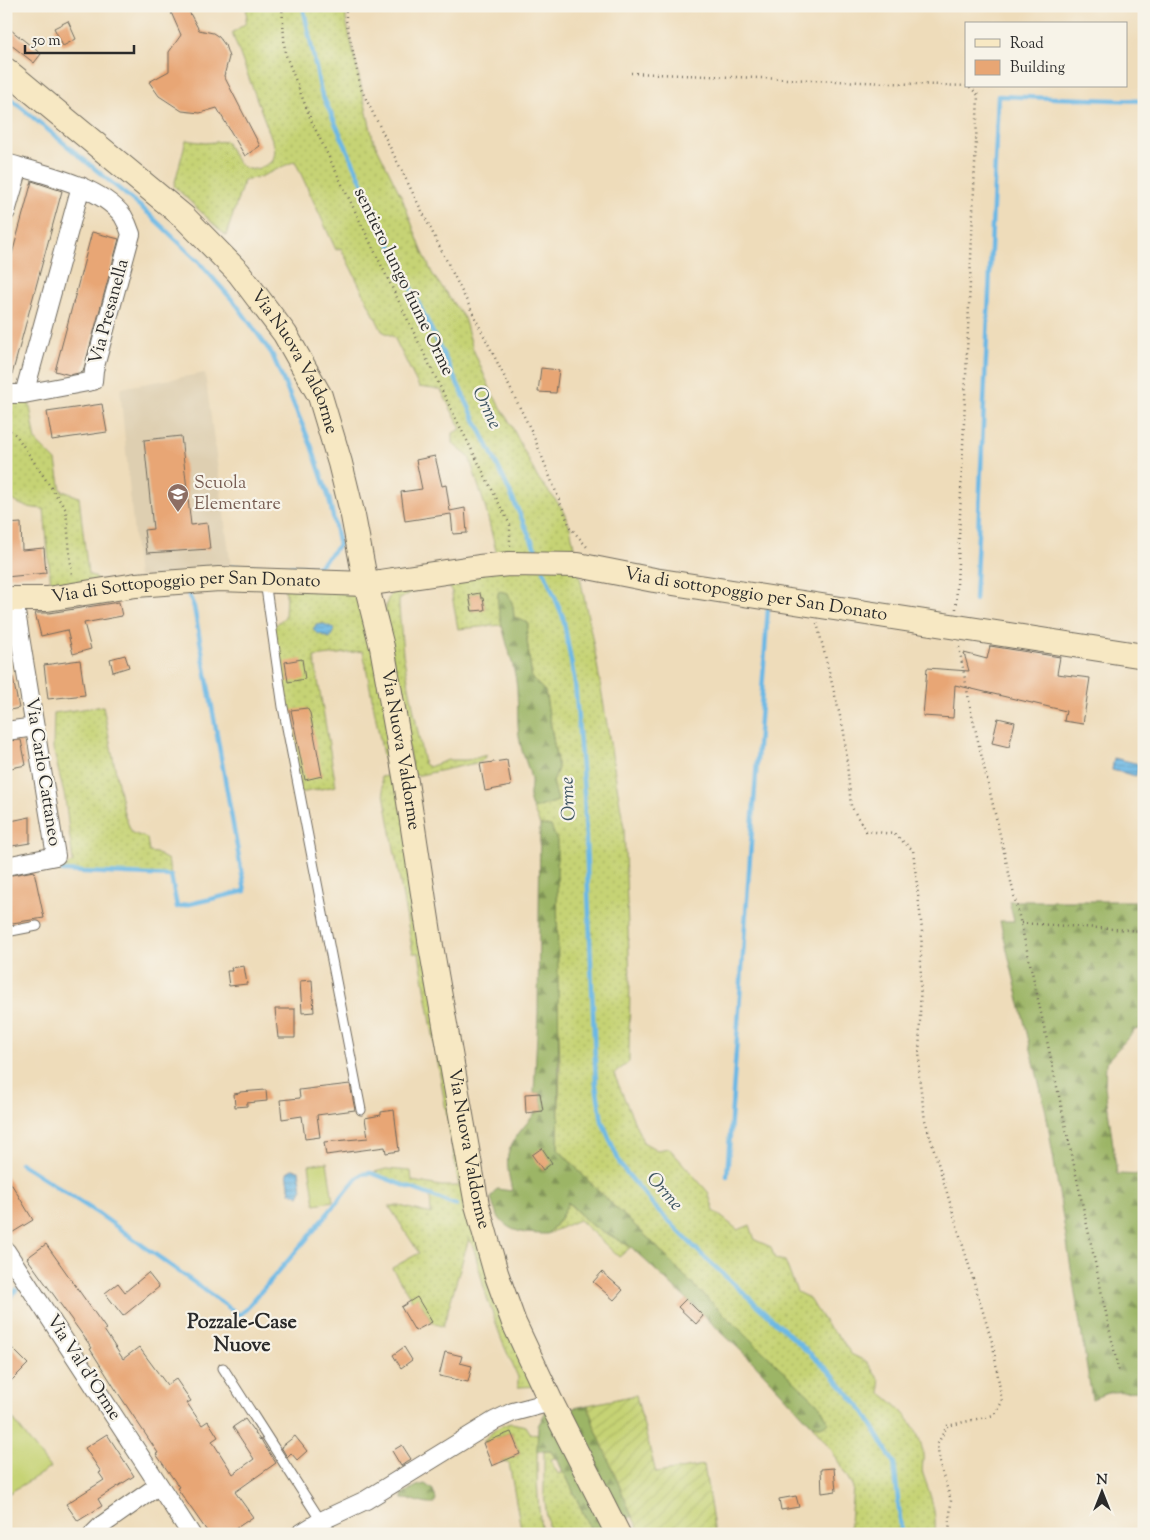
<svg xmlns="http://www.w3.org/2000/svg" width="1150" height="1540" font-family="'Sorts Mill Goudy',serif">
  <defs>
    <pattern id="grass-dots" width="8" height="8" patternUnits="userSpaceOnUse" patternTransform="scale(1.25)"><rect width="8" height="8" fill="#c6d374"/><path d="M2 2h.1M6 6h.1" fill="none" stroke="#aab565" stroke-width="1.8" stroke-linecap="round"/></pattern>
    <pattern id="forest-firs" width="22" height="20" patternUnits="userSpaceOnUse" patternTransform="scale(1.25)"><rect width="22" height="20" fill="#9cb566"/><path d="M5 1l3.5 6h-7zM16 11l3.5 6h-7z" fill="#7f9354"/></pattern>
    <pattern id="garden-furrows" width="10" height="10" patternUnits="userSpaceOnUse" patternTransform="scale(1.25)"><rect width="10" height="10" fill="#c6d374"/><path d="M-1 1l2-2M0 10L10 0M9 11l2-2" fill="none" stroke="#aab565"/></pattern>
    <pattern id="water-rules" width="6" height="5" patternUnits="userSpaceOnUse" patternTransform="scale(1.25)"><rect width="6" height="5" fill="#6bb8e5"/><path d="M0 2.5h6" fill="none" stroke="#5896ba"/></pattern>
  </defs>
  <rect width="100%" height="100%" fill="#f7f3e8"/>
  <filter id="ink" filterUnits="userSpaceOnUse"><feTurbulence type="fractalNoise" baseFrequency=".02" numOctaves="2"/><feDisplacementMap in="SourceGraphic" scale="10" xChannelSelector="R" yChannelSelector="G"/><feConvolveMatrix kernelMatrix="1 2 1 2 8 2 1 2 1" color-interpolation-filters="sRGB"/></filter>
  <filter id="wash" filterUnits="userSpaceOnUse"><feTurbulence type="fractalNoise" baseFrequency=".0096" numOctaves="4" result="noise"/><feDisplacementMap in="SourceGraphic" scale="20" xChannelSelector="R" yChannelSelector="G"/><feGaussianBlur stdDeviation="1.12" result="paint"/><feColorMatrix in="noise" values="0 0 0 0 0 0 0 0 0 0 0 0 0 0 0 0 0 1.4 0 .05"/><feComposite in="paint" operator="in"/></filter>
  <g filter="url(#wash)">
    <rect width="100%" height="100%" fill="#eedcba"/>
    <path fill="#decfb1" d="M205,373L232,574L138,578L120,388Z"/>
    <path fill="url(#grass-dots)" stroke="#787f50" fill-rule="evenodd" d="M247,6H346V20L373,139L402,198L421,248L433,275L464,318L473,349L492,393L507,417L537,477L562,508L570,527L595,652L624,828L630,978L629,1062L614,1074L643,1142L657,1150L669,1148L708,1192L714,1211L738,1230L750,1225L755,1240L771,1247L775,1259L785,1261L797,1292L809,1298L826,1324L842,1340L851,1354L867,1362L879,1380L881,1393C901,1408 921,1429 923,1455C924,1461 921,1468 923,1474C930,1494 937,1512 935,1534H849L853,1487L831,1449L812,1425L823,1426L650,1240L596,1189L558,1149L560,1063L551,826L540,825L533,809L558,801L553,782L558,768L545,691L532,679L527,640L528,623L514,617L513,606L498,593L502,625L458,629L451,589L443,582L497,565L496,551L485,506L469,457L453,444V433L461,429L441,390L419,387L394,337L382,331L341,248L336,250L295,161L260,177L244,180L226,236L174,186L186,140L205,143L226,141C238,166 245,179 273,161L275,152L274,145L232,33L246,23ZM480,593L481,598H483L485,609L472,611L469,595Z
      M6,400L29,401L36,441L56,461L61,490L79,497L88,574L95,577L98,581L51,585L44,509C30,508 15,506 6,493Z
      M281,582L353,595L361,604L382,647L477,1205L543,1386L518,1387V1377L502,1341L485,1292L474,1249L469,1238L443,1327L432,1322L422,1305L417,1308L392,1268L419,1253L389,1206H400L431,1214L430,1195L371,1173L386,1169L411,1171L412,1181L441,1186H459L419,953H413L381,777L387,776L363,651L314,657L336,786L300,793L272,628L285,617L286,593ZM324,624L333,628L330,638L314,631L316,625Z
      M402,584L419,587L399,600V607L403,654L424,764L429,767L448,760H467L487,755L481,762L420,775H413L385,614C386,598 390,594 402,584Z
      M103,706L124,814L132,833L147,838L149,852L156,853L168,860L171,876L62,871L43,872L66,866L73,862L65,798L53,748L54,713Z
      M567,1202L590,1224L631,1247L619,1257L579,1220L547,1234C556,1225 565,1214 567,1202Z
      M511,1423L526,1426L531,1434L538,1435C536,1468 537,1501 542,1534H522L509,1463L500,1462L520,1454L511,1432L483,1443C491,1432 497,1426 511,1423Z
      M544,1451H551L555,1458L551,1459L555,1470H556L558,1474L562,1473V1470L567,1478L593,1534H549L544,1494Z"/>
    <path fill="url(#forest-firs)" stroke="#647048" d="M499,591L508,593L513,606L514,617L528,623L527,640L532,679L545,691L558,768L553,782L558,801L533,809C526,797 532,792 531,779C529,767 522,755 520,742C516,722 519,701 516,681C514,661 492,605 499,591Z
      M540,825L551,826L557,841C557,944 560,1047 558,1149L596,1189L650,1240L691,1283L820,1406L829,1423L823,1426L812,1425L753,1362L631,1247L590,1224L568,1202C564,1214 556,1225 547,1234C516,1234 498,1230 491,1197L497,1189L512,1191C510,1180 506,1167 508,1155C511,1139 526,1125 536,1112L543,1110L540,1093H534L538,1014Z
      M1009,901H1144V1027L1135,1030L1106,1062L1105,1087L1117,1174L1144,1175V1391L1110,1392L1092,1399L1046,1112L1000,921H1014Z
      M551,1402L557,1412L588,1405L594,1425L632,1516L616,1529L618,1534H593L567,1478L562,1470L557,1458H555L551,1451H537L538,1426Z
      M425,1484L433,1490L436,1499L434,1504C423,1505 414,1499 403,1499L402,1494L417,1486Z"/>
    <path fill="url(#garden-furrows)" stroke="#787f50" d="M636,1395L656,1473L704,1465L715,1534H641L632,1516L594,1425L588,1405Z"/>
    <path fill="#c6d374" stroke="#787f50" d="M327,1162L333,1201L315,1204L309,1165Z
      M6,1410L50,1468L6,1495Z"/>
    <path fill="url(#water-rules)" stroke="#4b7288" d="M324,624L333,628L334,630L330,638L317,633L313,629L316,625Z
      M1114,758L1139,764L1136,776L1112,770Z
      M292,1169L299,1170L302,1190L299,1196L290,1192L287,1172Z"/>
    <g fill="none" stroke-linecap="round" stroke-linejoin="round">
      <path stroke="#6bb8e5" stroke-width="4.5" d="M303,6L321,92L397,259L502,475L539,557
        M6,95L148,213L197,260L236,304L272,354L311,445L329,498L339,545L318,567H233
        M544,571L563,617L575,683L584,793L596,1085L602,1121L621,1166L656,1208L702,1255L828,1370L865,1413L894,1463L901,1528L900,1534
        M975,600L998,96L1144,101
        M62,871L171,876L177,907L245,891L194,607L188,593
        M20,1163L99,1214L238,1314H241L244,1311L305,1241L356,1179L362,1174L371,1173L456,1205
        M727,1176L768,608
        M6,1302L16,1290"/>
    </g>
    <g id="blocks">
      <path fill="#e8a674" d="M179,6H186L199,30L213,33L219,37L225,45L229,57L224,76L260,146L245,156L217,108L200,113L182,111L159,96L149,82L169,71V52L181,35L170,10Z
        M68,21L76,39L63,46L54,28Z
        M6,26L41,54L34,63L6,41Z
        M32,181L62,191L10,382H6V276Z
        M92,232L119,239L83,372L70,375L55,371Z
        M541,368L559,370L556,393L538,392Z
        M102,404L107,432L52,440L47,412Z
        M181,436L191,525L207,523L210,549L147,553L144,530L153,529L144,440Z
        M435,456L442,486L446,485L450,511L465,508L467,533L453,534L451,514L405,521L401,492L422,489L416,460Z
        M21,523L22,550L44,548L46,573L6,577V524Z
        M480,593L481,598H483L485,610L472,611L469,595Z
        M119,602L122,616L84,623L91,649L73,654L67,630L41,636L35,613H49Z
        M990,646L1060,657L1057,674L1090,678L1083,724L1064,721L1066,711L955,685L953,718L923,716L927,668L969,671L964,653L987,659Z
        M125,655L129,667L113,672L110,659Z
        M302,659L305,679L288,682L285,662Z
        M80,660L85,695L48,699L44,665Z
        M6,674H12L19,708L6,711Z
        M307,708L310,713L322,776L305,780L291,710Z
        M998,718L1015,722L1009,747L992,743Z
        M21,740L26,765L6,769V741Z
        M507,760L511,786L485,791L480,764Z
        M30,817V843L6,847V822Z
        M34,871L44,918L6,924V876Z
        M244,966L247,984L229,986L227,971H232L231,968Z
        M312,980L314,1012L302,1013L300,981Z
        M275,1009H295V1038H278Z
        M350,1084L355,1110L317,1115L320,1137L305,1139L302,1116L282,1119L280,1100L300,1098L299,1090Z
        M266,1090L267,1101L247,1103V1106L235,1107L234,1094L240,1093V1092Z
        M540,1093L543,1111L526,1113L525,1094Z
        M394,1110L399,1151L386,1153L385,1147L326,1155L324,1142L368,1138L365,1118L381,1115V1112Z
        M542,1148L552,1163L543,1170L532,1155Z
        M6,1175L33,1220L10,1234L6,1227Z
        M46,1244L106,1329L104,1330L123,1359L139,1347L167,1385L176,1379L191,1401L187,1403L202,1425L208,1421L218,1437L212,1441L233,1474L254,1459L233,1427L245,1419L260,1440L261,1439L263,1443L276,1463L235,1492L253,1517L235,1529L238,1534H209L177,1488L179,1487L156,1454L158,1453L116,1390L90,1349L92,1348L27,1258Z
        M602,1272L623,1290L614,1300L593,1282Z
        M148,1273L159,1287L123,1316L105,1293L118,1283L125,1292Z
        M417,1297L432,1322L415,1331L401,1307Z
        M686,1299L703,1316L696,1324L678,1307Z
        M6,1342L28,1364L6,1386Z
        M404,1347L412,1360L401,1368L393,1355Z
        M445,1352L462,1356L460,1363L472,1366L468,1382L439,1376Z
        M511,1432L520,1454L492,1466L483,1443Z
        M107,1434L134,1476L98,1499L102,1506L78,1521L66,1504L104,1480L99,1473L101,1472L85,1448Z
        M295,1436L307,1451L297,1460L291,1453L287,1457L281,1447Z
        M402,1445L411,1459L401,1466L392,1451Z
        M834,1468L836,1491L822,1493L821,1469Z
        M796,1496L799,1507L781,1510L779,1499Z"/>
    </g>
  </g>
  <g filter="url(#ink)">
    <use href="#blocks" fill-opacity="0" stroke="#6f695d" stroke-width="1"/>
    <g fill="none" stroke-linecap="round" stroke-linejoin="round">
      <g stroke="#6f695d" stroke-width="11">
        <path id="lane" d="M265,581L283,707L361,1110
          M6,932L37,926
          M223,1368L321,1521"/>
      </g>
      <g stroke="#6f695d" stroke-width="20">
        <path id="street" d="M6,163C41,173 101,186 123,216C126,221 129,228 131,234L94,370L93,381L24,394H6
          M6,212L19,167
          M24,394L81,186
          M6,731L35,727
          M6,866L56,856L14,600
          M6,1251L191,1534
          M93,1534L102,1525L159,1485
          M300,1534L321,1521L366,1500L494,1421L513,1412L551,1402"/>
      </g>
      <g stroke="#6f695d" stroke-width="26">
        <g id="secondary">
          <path id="s1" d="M6,70L184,217L239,273L285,334L320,396L340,463L353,516L366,584L382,647L406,782L431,946L477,1205L496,1273L514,1323L551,1402L618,1534"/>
          <path id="s2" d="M6,599H47L136,585L219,579L366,584L479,567L509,564L578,565L654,580L1144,656"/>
        </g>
      </g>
      <path stroke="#6f695d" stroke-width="2.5" stroke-dasharray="1 4" stroke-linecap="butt" d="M282,6L285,53L311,120L450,407L510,525V546
        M346,6V20L361,89L532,432L570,527L587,547
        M631,73L966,86
        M6,428L16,435L66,510L72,576
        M956,609L978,95L969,86
        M817,623L844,732L851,806L866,831L894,834L913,850L922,930L921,956L919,1076L925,1120L993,1345L1002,1402L994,1415L947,1426L937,1445L941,1469L951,1500L949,1534
        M959,647L971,711L1033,976L1119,1373
        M1021,923L1144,931"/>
      <use href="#lane" stroke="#fff" stroke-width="9"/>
      <use href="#street" stroke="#fff" stroke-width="18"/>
      <use href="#secondary" stroke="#f7e8c3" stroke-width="24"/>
    </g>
  </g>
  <defs>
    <g id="school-pin" transform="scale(1.125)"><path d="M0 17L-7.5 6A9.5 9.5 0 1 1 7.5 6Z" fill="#8d6e63" stroke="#f7f3e8"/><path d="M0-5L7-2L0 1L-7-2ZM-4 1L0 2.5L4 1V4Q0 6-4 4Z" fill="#fff"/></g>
  </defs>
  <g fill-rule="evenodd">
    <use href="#school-pin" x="178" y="494"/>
  </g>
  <g text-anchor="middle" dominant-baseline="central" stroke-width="4.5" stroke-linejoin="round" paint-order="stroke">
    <g font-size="18" fill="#2b2b2b" stroke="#f7f3e8">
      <text transform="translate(403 282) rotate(64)">sentiero lungo fiume Orme</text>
      <text transform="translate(110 312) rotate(-75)">Via Presanella</text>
      <text stroke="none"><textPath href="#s1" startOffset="415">Via Nuova Valdorme</textPath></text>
      <text stroke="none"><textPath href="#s2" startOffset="181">Via di Sottopoggio per San Donato</textPath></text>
      <text stroke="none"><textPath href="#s2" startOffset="755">Via di sottopoggio per San Donato</textPath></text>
      <text stroke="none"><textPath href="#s1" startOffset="820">Via Nuova Valdorme</textPath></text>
      <text transform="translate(42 772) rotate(81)">Via Carlo Cattaneo</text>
      <text stroke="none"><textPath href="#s1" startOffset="1225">Via Nuova Valdorme</textPath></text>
      <text transform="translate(83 1368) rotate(57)">Via Val d'Orme</text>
    </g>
    <g font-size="18" fill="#785e54" stroke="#f7f3e8" text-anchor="start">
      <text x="194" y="484">Scuola<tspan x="194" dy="21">Elementare</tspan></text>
    </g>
    <g font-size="19" font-style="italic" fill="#3e5563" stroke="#f7f3e8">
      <text transform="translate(486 408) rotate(65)">Orme</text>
      <text transform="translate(569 799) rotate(-93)">Orme</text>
      <text transform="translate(664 1192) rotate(49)">Orme</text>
    </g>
    <g font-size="20" font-weight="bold" fill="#2b2b2b" stroke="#f7f3e8">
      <text x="242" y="1323">Pozzale-Case<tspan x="242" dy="23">Nuove</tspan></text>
    </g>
  </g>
  <rect width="1150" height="1540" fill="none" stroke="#f7f3e8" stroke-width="25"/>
  <rect x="965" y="22" width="162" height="65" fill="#f7f3e8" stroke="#a5a39c"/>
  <rect x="975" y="39" width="25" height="8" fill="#f7e8c3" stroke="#a5a39c"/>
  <text x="1010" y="48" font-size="15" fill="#2b2b2b">Road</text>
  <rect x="975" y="60" width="25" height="15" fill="#e8a674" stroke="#a5a39c"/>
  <text x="1010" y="72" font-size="15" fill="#2b2b2b">Building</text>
  <g transform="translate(1102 1492)" stroke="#f7f3e8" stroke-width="4" paint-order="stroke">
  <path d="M0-4L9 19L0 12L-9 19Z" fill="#2b2b2b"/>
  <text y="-8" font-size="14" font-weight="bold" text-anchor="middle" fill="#2b2b2b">N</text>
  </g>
  <path d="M25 45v8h109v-8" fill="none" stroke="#2b2b2b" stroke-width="2.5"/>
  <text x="32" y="45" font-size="15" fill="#2b2b2b" stroke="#f7f3e8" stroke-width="4" paint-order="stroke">50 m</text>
</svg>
